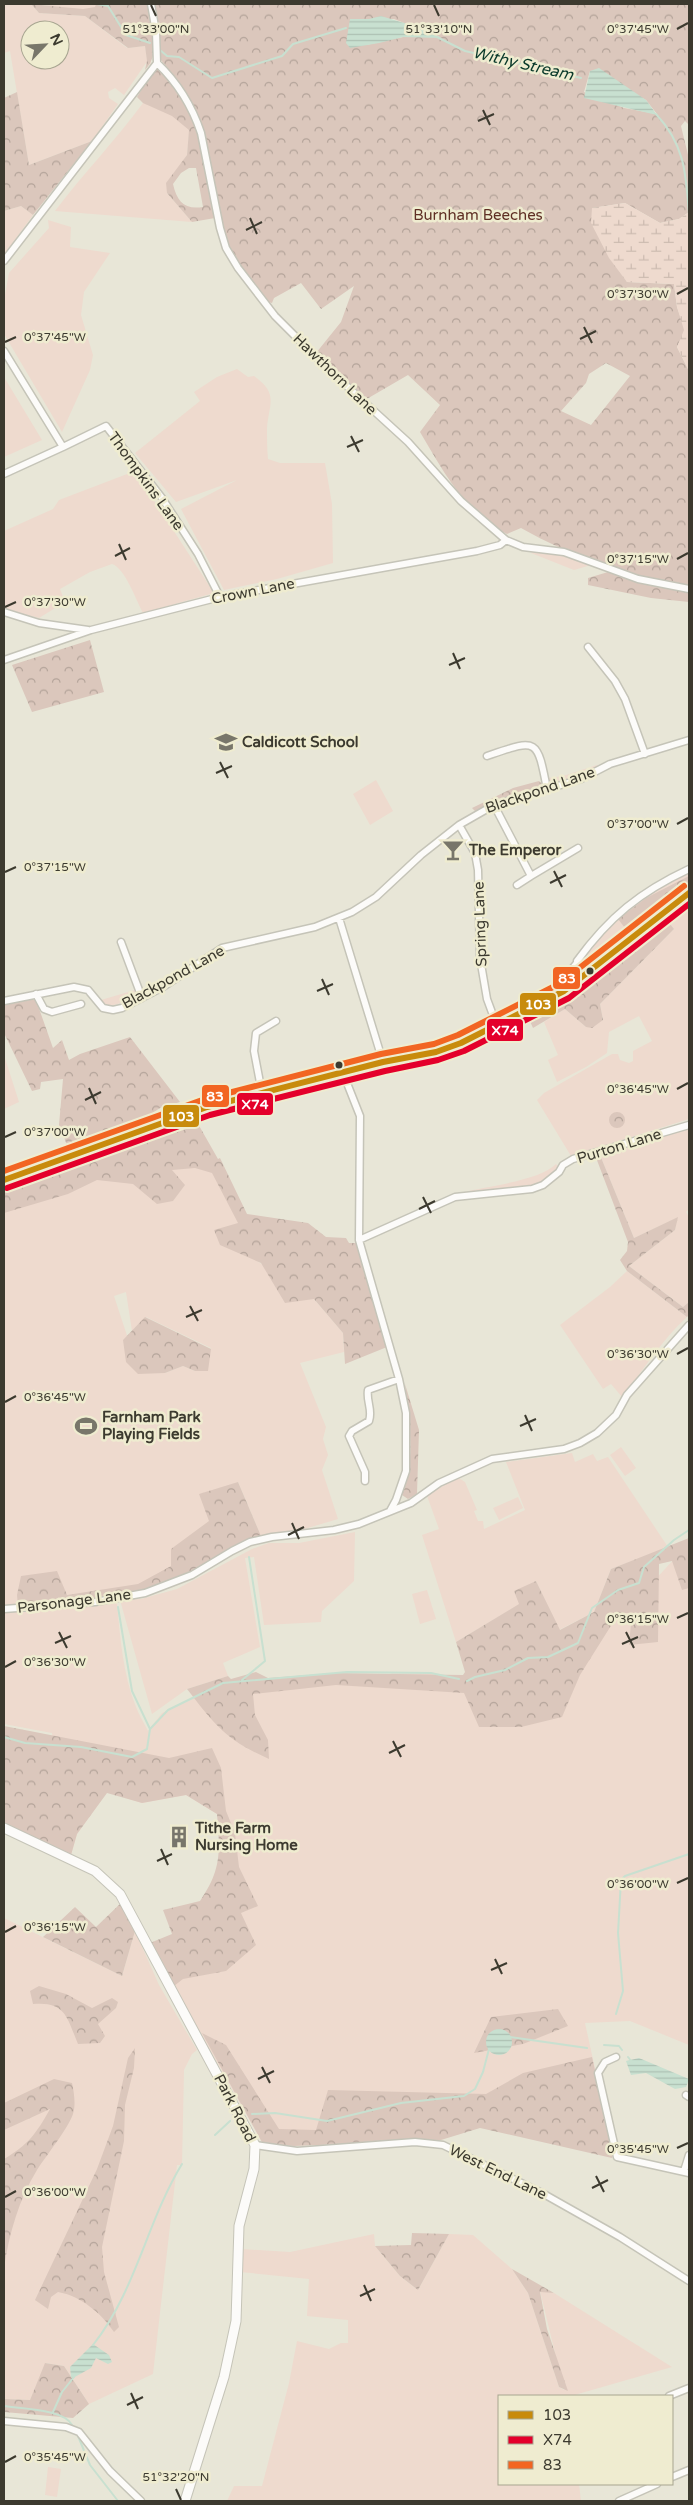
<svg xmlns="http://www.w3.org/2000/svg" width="693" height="2505" font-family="'Varela Round',sans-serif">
  <defs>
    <pattern id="forest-crowns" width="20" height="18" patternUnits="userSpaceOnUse" patternTransform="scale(1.25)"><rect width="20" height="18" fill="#dbc7bc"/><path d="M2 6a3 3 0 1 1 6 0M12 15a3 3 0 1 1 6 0" fill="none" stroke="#b3a399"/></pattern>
    <pattern id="wetland-marsh" width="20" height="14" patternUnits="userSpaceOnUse" patternTransform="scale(1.25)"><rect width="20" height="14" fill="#eedace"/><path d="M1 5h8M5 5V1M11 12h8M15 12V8" fill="none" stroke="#cdbcb1"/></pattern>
    <pattern id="water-rules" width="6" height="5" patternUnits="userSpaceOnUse" patternTransform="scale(1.25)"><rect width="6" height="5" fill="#c8e0d0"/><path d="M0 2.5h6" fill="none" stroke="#adc1b3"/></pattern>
  </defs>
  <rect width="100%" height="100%" fill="#e8e6d7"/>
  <path fill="#eedace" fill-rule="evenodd" d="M4,4H31L39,13L85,16L127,48L145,46L147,59L148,44L103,15L38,4H148L151,63L150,65L146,63L124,95L115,88L108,92L109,98L118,104L92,141L29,165L10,51L4,53ZM30,30H60V60H30Z
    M142,99L196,122L189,134L187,155L178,169L167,193L192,222L55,211C83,174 115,141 143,103Z
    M21,206L33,215L4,255V211Z
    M48,220L71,227L70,247L110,253L84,292L81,315L93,355L90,370L62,432L4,334V300L9,273L49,228Z
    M237,369L248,377L254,376C279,394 269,403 267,428C267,438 267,449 268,459L280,463H325L332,504L333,563L277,579L224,590L181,509L237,480L176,502L135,453L200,401L194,392L217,377Z
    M4,377L42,440L4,457Z
    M135,471L214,593L143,613C136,600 125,568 112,564L90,572L60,589L65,602L39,618L4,609V531L53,509L59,500Z
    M535,551L561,554L591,565L574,570L531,553Z
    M597,765L598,768C586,777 567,781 552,784L548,782V778L563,776Z
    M376,780L393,811L370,825L353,794Z
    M689,871V887L646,915L634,929L584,967L580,961L617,917L644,896Z
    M689,903V1119L571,1156L537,1100L544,1093L612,1054H618L620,1060L629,1063L633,1061V1051L652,1041L639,1016L609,1032L607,1053L586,1067L557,1082L548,1060L558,1055L544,1022L565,1009L586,1027L603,1020L600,1004L674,929L667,920Z
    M135,990L137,993C127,1000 117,1007 106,1005L101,1000Z
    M4,1055L19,1102L4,1109Z
    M190,1121L257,1261L314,1299L343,1333L344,1352L300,1363L326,1427L323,1439L328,1455L322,1470L338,1519L301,1530L261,1536L238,1482L223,1538L165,1582L18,1607L4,1606V1187ZM126,1292L132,1331L146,1317L211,1348L195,1371L183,1366L165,1373L136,1363L114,1296Z
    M689,1128V1209L686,1212L689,1217V1302L683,1307L629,1266L675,1230L677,1218L634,1238L600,1155Z
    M556,1164L559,1169L542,1184L464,1192C487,1186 539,1181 556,1164Z
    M627,1271L687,1317C662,1339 643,1371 622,1397L611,1384L603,1389L560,1325L610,1287Z
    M621,1447L636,1468L625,1476L610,1455Z
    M572,1453L575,1462L593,1454L597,1461L608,1457L668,1547L611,1569L594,1612L559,1630L536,1581L520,1604L456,1642L422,1535L439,1529L427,1496L457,1477L465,1482L477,1510L474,1511L478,1521H483L484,1529L525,1510L506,1462Z
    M518,1497L523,1508L499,1520L493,1508Z
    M355,1532L354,1581L322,1611L321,1622L264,1625L254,1557L245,1558L260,1647L223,1663L228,1676L187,1689L152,1714L120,1600L141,1599L177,1589L252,1549L269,1543H299Z
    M689,1543V2045L630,2021L585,2023L609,2132L495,2103L427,2134L363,2145L324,2137L263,2144L174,1986L227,1877L234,1874L217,1814L186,1795L142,1803L107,1792L77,1834L71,1855L64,1851L52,1733L4,1724V1611L56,1610L117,1603C120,1636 123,1675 136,1707C139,1715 144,1723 148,1731L162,1713L225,1681L337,1674H390L394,1672H430L461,1681L652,1583Z
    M427,1590L436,1619L420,1624L412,1594Z
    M4,1918L122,1976L135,1931L159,1985L197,2050L192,2054L184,2070L182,2165H177L153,2374L89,2404L64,2366L46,2363L30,2400L4,2399Z
    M374,2234L375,2246L400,2276L418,2290L449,2234L473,2235L512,2269L528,2293L559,2387L564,2390L540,2291L554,2293L672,2367L571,2396H499V2484H579L581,2501H227L234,2486H262L289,2383L297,2341L329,2349L341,2343H348V2320L307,2316L309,2279L240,2272L241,2249L290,2252Z
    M48,2467L61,2469L57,2497L45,2495Z"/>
  <path fill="url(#forest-crowns)" fill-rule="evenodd" d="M31,4L83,9L95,7L96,4H148C152,25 162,52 145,70L147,61L145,46L128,48L85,16L39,13Z
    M153,4H689V125L685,121L681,126L689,159V212L679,219L660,223L625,203L592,208L627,282L674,284L677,307L685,330L677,347L689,371V586C631,577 572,557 521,528L507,534C465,513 443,471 420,432L440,405L408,375L365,400L316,353L341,322L354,286L321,309L301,283L274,298L272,303L265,301L231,255L225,240L204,133L198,116L180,83L161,60ZM369,19H394L440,37H403L366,45L350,20ZM590,71L646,100L657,114L624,108L584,92ZM606,363L630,376L591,425L561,411L586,383L589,374Z
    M155,68C196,80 208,181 215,218L192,222L167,193L166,183L187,155L189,130L172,116L143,103L137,97ZM189,168H196L203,207C185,210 177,202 173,184L181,173Z
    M17,92L29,165L92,141L33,215L21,206L4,211V98Z
    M608,572L635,580L689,591V602L651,598L588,585V578Z
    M90,640L104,692L32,712L12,665Z
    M539,781L542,784L537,788L515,794L475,811L472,808L513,788Z
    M689,876V884L625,928L618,919L646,898Z
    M667,920L674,929L600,1004L603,1020L592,1028L586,1027L565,1009L533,1028L528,1017L553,1008L577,993Z
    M29,999L36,1000L53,1048L62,1040L69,1060L80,1054L130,1037L180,1102L160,1108L128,1129L69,1150L59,1125L63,1079L41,1082L40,1089L32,1091L4,1033V1005Z
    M609 1120a8 8 0 1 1 16 0a8 8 0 1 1-16 0Z
    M193,1115L218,1159L220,1158L247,1214L308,1223L326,1237L346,1238L349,1243H357L387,1347L345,1364L343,1333L314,1299L285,1303L261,1263L220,1245L214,1230L238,1223L212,1173L195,1168L172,1170L185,1185L173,1201L157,1204L133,1184L97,1180L68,1194L4,1213V1181Z
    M595,1155H600L634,1238L678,1217L675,1230L629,1266L683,1307L689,1302V1315L687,1317L627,1271L620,1260L627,1251L628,1242Z
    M145,1317L211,1349L208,1371H195L183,1366L165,1373L138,1374L126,1362L123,1340Z
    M405,1384L419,1430L417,1494L408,1499L402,1495C416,1461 409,1420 405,1384Z
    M238,1482L261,1536C229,1547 203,1568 172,1581C124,1602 69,1602 18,1607L17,1595L21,1576L57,1571L67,1595L138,1584L171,1566V1549L209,1521L199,1494Z
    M689,1538V1588L682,1590L672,1561L659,1564L658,1642L629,1645L632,1613H619L580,1675L562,1717L521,1727H479L464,1693L336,1685L253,1694L255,1715L268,1740L269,1759C226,1740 215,1725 187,1689L228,1676L231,1679L256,1672L268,1678L335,1673L463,1675L465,1672L456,1642L519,1604L514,1591L536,1581L560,1630L594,1612L611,1569Z
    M4,1726L169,1758L212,1748L221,1768L226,1811L235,1833L239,1867L258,1906L241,1913L256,1945L226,1971L183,1979L174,1986L150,1943L172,1934L163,1910L200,1901C222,1869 220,1851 217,1814L186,1795L142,1803L107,1793L77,1834L71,1855L4,1824Z
    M120,1904L135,1931L122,1976L43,1937L75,1907L96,1927Z
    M39,1986L66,1994L92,2008L112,1998L118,2002L116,2008L98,2024L105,2036L100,2043L78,2044C67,2018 66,2001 33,2004L30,1991Z
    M558,2009L568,2026L523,2044L474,2053L491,2017Z
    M202,2033L226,2045L279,2129L316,2130L328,2090L486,2094L523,2073L592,2057L612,2146V2158L480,2128L441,2140L294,2146L263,2144Z
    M135,2048L134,2068L125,2105L124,2141L102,2247L104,2272L119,2327L114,2332C101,2313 81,2296 58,2292L51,2297L48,2309L35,2300L97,2169L113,2126L128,2058Z
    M54,2079L72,2083C74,2092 76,2105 73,2114C69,2127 46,2156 37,2170C19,2199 9,2234 4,2268V2159C28,2145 36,2134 50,2109L4,2130V2103Z
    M412,2233L449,2234L418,2290L400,2276L375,2246L411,2245Z
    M512,2269L554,2293L540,2292L547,2329L568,2391L559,2387L528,2293Z
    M45,2363L64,2366L89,2404L73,2418L4,2412V2399L30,2400Z"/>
  <path fill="url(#wetland-marsh)" d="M625,203L660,223L679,219L689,212V371L677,347L684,330L677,307L674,284L627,282L609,258L591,223L592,208Z"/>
  <path fill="url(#water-rules)" d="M381,16L424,29L441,38L403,37L379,43L350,48L346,43L350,19H369Z
    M599,68L646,100L657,115L584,98L590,71Z
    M486 2042a13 13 0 1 1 26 0a13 13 0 1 1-26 0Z
    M639,2058L689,2079L686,2087L675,2089L646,2073L631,2075L626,2061Z
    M93,2344L109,2355L112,2362L108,2364L96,2358L91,2368L73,2378L71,2377L70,2367Z"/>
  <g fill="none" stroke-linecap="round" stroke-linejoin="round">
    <path stroke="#c8e0d0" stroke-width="2" d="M97,4L108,6L126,35L150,43
      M437,37L465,51L581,78
      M160,50L167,56L179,57L212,78L282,56L293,44L346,28
      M656,114C685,145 686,174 689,215
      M118,1607L132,1691L150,1729
      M242,1680L265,1661L249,1557
      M467,1681L475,1677L505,1670L528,1658L548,1657L578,1643L592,1608L618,1590L639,1583L644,1567L674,1540L689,1530
      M4,1737L25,1743L81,1747L132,1757L147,1749L150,1729L168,1710L223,1683L347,1672L431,1673L459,1679
      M616,2014L623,1991L618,1933L621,1880L625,1876L689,1854
      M510,2037L587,2048
      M604,2045L619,2046L622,2050
      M628,2057L632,2062
      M252,2114L275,2113L327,2121L401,2103L464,2096L475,2089L483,2072L489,2049
      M215,2135L230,2121
      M93,2345C136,2291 147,2221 182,2164
      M4,2406C21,2409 64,2409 72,2425
      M53,2412L62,2392L74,2377
      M78,2436L90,2465L118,2501"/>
    <g stroke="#c5c4b8" stroke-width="9">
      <path id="minor" d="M151,4L156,32L157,63C178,83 192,106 201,133L220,228L226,248L238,268L275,316L328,369L408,442L461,501L506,540L523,547L564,552L638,579L689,589
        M4,261L157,63
        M4,351L63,447L106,426L162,498L198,554L220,597
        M4,474L63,447
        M4,612L39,623L88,630
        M588,647L615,681L625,699L645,754
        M4,660L91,630L220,597L477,551L500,545L506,540
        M487,756C537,739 537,737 547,789
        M494,805L531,876L517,885
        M459,825L475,853L478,870L480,958L487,999L497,1026
        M531,876L578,848
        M339,918L383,1062
        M121,942L142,998
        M584,976L577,961C609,917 640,892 689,869
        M562,981L577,963
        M36,994L44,1009L52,1012L81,1004
        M4,1001L74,987L88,990L103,1008L113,1010L122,1008L163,987L222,948L315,927L352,912L376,897L421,855L459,825L494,805L581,779L610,764L689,740
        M343,1073L360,1116L359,1240L399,1379L406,1413V1471L396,1500L390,1511
        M262,1093L254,1051L256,1033L276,1021
        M359,1240L455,1197L532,1189L543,1185L559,1172L563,1165L573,1159L689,1125
        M365,1481V1472L349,1436L352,1431L369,1421C373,1410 366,1401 368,1390L399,1379
        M4,1609L95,1602L145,1593L192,1575L232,1551L250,1542L272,1537L334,1530L359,1524L411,1503L439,1483L492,1459L564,1449L580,1443L597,1433L616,1415L627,1395L689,1325
        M616,2057L605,2062L598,2073L617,2157L689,2173
        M686,2095L689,2097
        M255,2145L297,2151L415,2142L443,2145L542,2193L620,2237L689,2281
        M684,2171L689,2155
        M669,2396L689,2388
        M4,2421L66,2427L79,2432L110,2471L141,2501
        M672,2477L689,2470
        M619,2501L657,2484"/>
    </g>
    <g stroke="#c5c4b8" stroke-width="11">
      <path id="secondary" d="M4,1828L95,1871L120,1894L255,2145L254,2169L239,2226L236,2321L224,2377L185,2501"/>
    </g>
    <g stroke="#c5c4b8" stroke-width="12">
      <path id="primary" d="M4,1180L207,1107L383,1062L436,1052L461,1043L564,991L689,893"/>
    </g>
    <use href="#minor" stroke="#fcfbf9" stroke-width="6"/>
    <use href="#secondary" stroke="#fcfbf9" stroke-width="9"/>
    <use href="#primary" stroke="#fcfbf9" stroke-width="10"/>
    <g stroke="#efecd0" stroke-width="10">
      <path id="bus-1" d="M4,1180L207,1107L383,1062L436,1052L461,1043L564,991L689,893"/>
    </g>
    <g stroke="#efecd0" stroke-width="10">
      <path id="bus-2" d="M7,1188L210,1115L385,1071L438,1060L464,1051L569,998L689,904"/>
    </g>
    <g stroke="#efecd0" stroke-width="10">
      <path id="bus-3" d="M4,1171L205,1099L381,1054L434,1044L458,1035L559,984L684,886"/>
    </g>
    <use href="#bus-1" stroke="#c88b0c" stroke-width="6"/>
    <use href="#bus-2" stroke="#e4002b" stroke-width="6"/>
    <use href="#bus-3" stroke="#f26522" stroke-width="6"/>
  </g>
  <path fill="none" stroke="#3c3a2f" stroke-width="2" d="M151,5L156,16M434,5L439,16M677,29L688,23M483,110L490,125M478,121L494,114M250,218L257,234M246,230L262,222M677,294L688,288M584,327L592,343M580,339L596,331M5,342L16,337M351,436L359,452M347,447L363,440M119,544L126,560M115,556L130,548M677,559L688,553M5,607L16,602M453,653L460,669M449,665L465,658M220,762L228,778M216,773L232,766M677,824L688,818M554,871L562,887M5,872L16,867M550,883L566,875M322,979L329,995M317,991L333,984M89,1088L96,1104M677,1089L688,1083M85,1100L101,1092M5,1137L16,1132M423,1197L431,1213M419,1209L435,1201M190,1306L198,1321M186,1317L202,1310M677,1354L688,1348M5,1402L16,1396M525,1415L532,1431M520,1426L536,1419M292,1523L299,1539M288,1535L304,1527M677,1618L688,1613M59,1632L67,1648M626,1632L634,1648M55,1643L71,1636M622,1644L638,1637M5,1667L16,1661M393,1741L401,1757M389,1753L405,1745M161,1849L168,1865M157,1861L172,1854M677,1883L688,1878M5,1932L16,1926M495,1959L502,1974M491,1970L507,1963M262,2067L270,2083M258,2079L274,2071M677,2148L688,2143M596,2176L604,2192M592,2188L608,2180M5,2197L16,2191M364,2285L371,2301M360,2296L375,2289M131,2393L138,2409M127,2405L143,2397M5,2462L16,2456M176,2489L181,2500"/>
  <defs>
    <g id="school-bare" transform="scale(1.725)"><path d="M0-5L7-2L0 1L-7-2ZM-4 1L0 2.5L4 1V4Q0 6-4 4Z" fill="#78766a" stroke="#efecd0" stroke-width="2.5" paint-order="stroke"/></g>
    <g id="bar-bare" transform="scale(1.725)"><path d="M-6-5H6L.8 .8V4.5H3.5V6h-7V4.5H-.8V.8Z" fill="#78766a" stroke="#efecd0" stroke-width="2.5" paint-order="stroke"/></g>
    <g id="stadium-bare" transform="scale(1.725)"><path d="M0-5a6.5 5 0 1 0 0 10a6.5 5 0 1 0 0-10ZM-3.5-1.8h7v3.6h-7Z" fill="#78766a" stroke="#efecd0" stroke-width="2.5" paint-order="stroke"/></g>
    <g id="building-bare" transform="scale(1.725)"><path d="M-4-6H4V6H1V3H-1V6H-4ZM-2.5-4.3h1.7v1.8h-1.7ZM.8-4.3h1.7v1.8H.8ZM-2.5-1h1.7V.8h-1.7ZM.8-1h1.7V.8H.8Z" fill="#78766a" stroke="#efecd0" stroke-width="2.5" paint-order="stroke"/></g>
  </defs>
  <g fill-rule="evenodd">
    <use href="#school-bare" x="226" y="742"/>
    <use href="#bar-bare" x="453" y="850"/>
    <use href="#stadium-bare" x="86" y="1426"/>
    <use href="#building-bare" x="179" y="1837"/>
  </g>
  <g fill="#3c3a2f" stroke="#efecd0" stroke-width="2">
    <circle cx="590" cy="971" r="4.5"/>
    <circle cx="339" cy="1065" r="4.5"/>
  </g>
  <g text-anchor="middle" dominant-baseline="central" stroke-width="5" stroke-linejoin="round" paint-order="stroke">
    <g font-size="15" fill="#5f2f24" stroke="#efecd0">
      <text x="478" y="215">Burnham Beeches</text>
    </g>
    <g font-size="15" fill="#3c3a2f" stroke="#efecd0">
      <text transform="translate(335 374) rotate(44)">Hawthorn Lane</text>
      <text transform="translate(146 481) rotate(54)">Thompkins Lane</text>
      <text transform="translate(253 591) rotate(-11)">Crown Lane</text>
      <text transform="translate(540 790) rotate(-19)">Blackpond Lane</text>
      <text transform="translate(480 924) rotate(-92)">Spring Lane</text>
      <text transform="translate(173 977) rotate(-29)">Blackpond Lane</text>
      <text transform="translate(619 1146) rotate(-17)">Purton Lane</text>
      <text transform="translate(74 1601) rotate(-7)">Parsonage Lane</text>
      <text transform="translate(235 2108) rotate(63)">Park Road</text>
      <text transform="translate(498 2172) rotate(26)">West End Lane</text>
    </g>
    <g font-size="15" font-weight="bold" fill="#3c3a2f" stroke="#efecd0" text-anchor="start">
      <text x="242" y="742">Caldicott School</text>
      <text x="469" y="850">The Emperor</text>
      <text x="102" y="1417">Farnham Park<tspan x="102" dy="17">Playing Fields</tspan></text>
      <text x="195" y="1828">Tithe Farm<tspan x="195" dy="17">Nursing Home</tspan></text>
    </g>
    <g font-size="16" font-style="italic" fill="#09392a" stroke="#efecd0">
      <text transform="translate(523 64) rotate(13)">Withy Stream</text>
    </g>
  </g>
  <g font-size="12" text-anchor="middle" fill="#3c3a2f" stroke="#efecd0" stroke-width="5" stroke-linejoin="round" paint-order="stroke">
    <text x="638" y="33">0°37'45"W</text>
    <text x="156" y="33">51°33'00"N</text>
    <text x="439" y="33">51°33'10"N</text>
    <text x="638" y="298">0°37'30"W</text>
    <text x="55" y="341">0°37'45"W</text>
    <text x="638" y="563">0°37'15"W</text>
    <text x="55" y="606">0°37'30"W</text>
    <text x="638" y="828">0°37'00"W</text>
    <text x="55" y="871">0°37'15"W</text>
    <text x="638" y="1093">0°36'45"W</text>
    <text x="55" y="1136">0°37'00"W</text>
    <text x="638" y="1358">0°36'30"W</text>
    <text x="55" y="1401">0°36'45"W</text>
    <text x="638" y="1623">0°36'15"W</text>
    <text x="55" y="1666">0°36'30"W</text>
    <text x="638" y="1888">0°36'00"W</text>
    <text x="55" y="1931">0°36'15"W</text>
    <text x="638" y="2153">0°35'45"W</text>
    <text x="55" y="2196">0°36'00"W</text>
    <text x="55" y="2461">0°35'45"W</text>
    <text x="176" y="2481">51°32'20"N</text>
  </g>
  <g stroke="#efecd0" stroke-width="2">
    <rect x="552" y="966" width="29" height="24" rx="5" fill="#f26522"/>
    <rect x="519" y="992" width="38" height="24" rx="5" fill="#c88b0c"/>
    <rect x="486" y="1018" width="38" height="24" rx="5" fill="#e4002b"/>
    <rect x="201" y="1084" width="29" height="24" rx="5" fill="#f26522"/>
    <rect x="236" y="1092" width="38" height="24" rx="5" fill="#e4002b"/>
    <rect x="162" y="1104" width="38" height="24" rx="5" fill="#c88b0c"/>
  </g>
  <g font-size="14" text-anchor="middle" font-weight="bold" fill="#fff">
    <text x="567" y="983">83</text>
    <text x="538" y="1009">103</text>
    <text x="505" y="1035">X74</text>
    <text x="215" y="1101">83</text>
    <text x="255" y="1109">X74</text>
    <text x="181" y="1121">103</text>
  </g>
  <rect width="693" height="2505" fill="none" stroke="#3c3a2f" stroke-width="10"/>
  <rect x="498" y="2395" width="175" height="90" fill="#efecd0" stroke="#a7a590"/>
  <rect x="508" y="2411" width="25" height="8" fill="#c88b0c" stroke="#a7a590"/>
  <text x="543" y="2420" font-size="15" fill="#3c3a2f">103</text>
  <rect x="508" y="2436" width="25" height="8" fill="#e4002b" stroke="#a7a590"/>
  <text x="543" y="2445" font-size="15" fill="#3c3a2f">X74</text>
  <rect x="508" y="2461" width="25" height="8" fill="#f26522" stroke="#a7a590"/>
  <text x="543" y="2470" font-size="15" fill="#3c3a2f">83</text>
  <g transform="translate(45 45) rotate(65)"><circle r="24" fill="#efecd0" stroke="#a7a590"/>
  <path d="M0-4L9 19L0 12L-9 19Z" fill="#78766a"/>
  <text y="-8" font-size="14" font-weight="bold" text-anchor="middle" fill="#3c3a2f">N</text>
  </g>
</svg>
